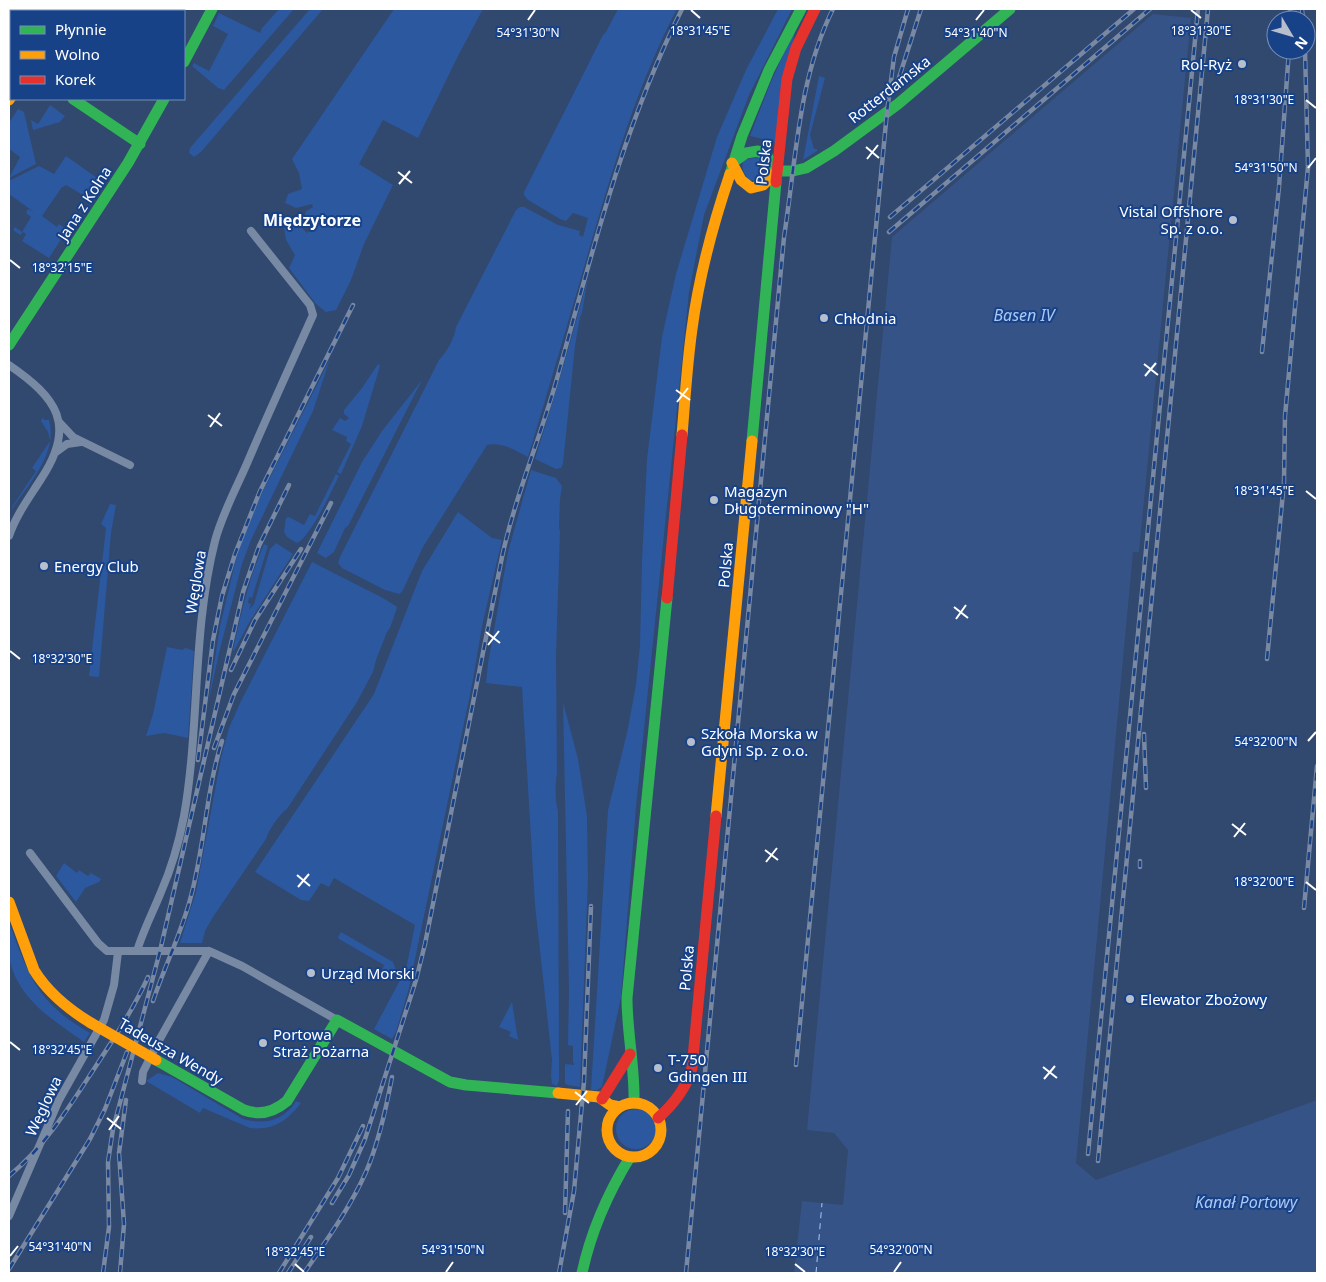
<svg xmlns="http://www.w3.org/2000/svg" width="1326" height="1282" font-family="'Noto Sans',sans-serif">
  <rect width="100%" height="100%" fill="#31486f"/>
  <path fill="#2c589f" d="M279,9H294L224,90L218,88L192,66L194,63L209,71L228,34L213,26L219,13L260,33L262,28Z
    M310,9H323L201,152L194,157L189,153L190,148Z
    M394,9H483L458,56L418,138L383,120L359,164L393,185L364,244L351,280L336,310L326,312L316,304L289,268L295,255L286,240L284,228L300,226L307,233L311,229L304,218L306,211L313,207L312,204L296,208L285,203L288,194L302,189L299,173L292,159Z
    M618,9H677C637,85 613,168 589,250C569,319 549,388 528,457C515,450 502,442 487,445L423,547L402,592L399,594L385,590L342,568L338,563L340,557L439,360C446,353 455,338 456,327L516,210L520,207H524L558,225L580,231L579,235L583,237L588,218L573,213L566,221L560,219L528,200L524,195V192L603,35L606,32Z
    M778,9H792L749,95L704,215L689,292L636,807L621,997L602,1087L597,1090H591L608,810L627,733L636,685L640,645L642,561L647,459L662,337L676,274L717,137L746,70Z
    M796,26L775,142L750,136L770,84Z
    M819,76L825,78L810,135L814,149H817V151L803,160Z
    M50,105L65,116L60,122L33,130L31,120L38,124Z
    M18,109L24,112L36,164L9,178L20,157L9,149V123Z
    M66,156L100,180L88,198L66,185L63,187H62L42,216L57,227L59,224L66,229L62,230L63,231L67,230L49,258L22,241L26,234L23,232L20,235L13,230L15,227L22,232L31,217L26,213L28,209L34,212L9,194V181L39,166L54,174Z
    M759,157L767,166L766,174L756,181L749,180C744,173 740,168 744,160Z
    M588,278L582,313L580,317L575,346L563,464L561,468L556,469L535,459L562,371Z
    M330,359L313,411L251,540L242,564L219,653L208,704L220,626L238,551L259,499Z
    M378,364L380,366L362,426L341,474L337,472L351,444L346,441L347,437L332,430L340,418L345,421L349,418L344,414V410L362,388Z
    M422,380L348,526L345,528L334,552L326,558L317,553L362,462L382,431Z
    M43,417L44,420H49C58,453 30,482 12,509V507L36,471L32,468L50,441L48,432L41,421Z
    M531,470L556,478L562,486L560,499L559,527L560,532L556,655L557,774C555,784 555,801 558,811L559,1057V1080L557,1086L552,1084L551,1076L552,1060L535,905L522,687L486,683L488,663L508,552Z
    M336,474L339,476C332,490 310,538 297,543L287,537L284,532L286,518L289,517L304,525L310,514L315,516Z
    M110,504L116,505L111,533L99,677L89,676L106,528L101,524Z
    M458,512L492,538L502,540L482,626L473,680L409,988L396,1032L392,1039L374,1029L406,969L415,925L334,878L329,887L321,883L309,901L301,900L255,872L374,694L422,571Z
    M276,543L293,554L250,621L234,651L233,650C241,613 249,578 264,544L268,546L252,598L249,597L248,603L251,604L249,610L254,604L270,549Z
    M312,562L381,597L396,606L397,608L390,628L387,632L376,660L373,672L357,702L287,809C279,815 269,829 266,839L213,917L205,931L202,943H180L196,892L221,758L229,728L241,701Z
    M167,647L182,650L186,648L194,651L188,738L164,733L146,736L153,714Z
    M563,702L578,759L587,816L588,879L580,1087L567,1085L565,1083V1064L574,1065V1063H573V1046L568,1045L569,991Z
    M64,863L77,873L79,870L88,876L91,873L101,879L99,882L85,888L76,902L56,876Z
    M9,922C28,975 38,1004 90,1033L84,1042C53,1020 17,999 9,957C7,947 9,933 9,922Z
    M341,932L393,962L396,970L392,981L383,975L382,970L384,965L339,939L338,937Z
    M512,1002L518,1040L509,1036L511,1032L499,1027Z
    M158,1073L172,1077L243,1119C264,1125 284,1121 296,1101L301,1103C288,1120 273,1131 250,1128L203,1108L200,1113L146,1081Z
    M616 1129a20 20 0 1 1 40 0a20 20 0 1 1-40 0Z"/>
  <path fill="#355386" d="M1153,14L1191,18L1139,552H1133L1076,1163L1096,1180L1317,1100V1273H794L802,1201L843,1205L848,1150L834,1133L807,1130L892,237Z"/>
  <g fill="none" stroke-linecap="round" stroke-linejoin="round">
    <path stroke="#acc8f5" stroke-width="1" stroke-dasharray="6 5" stroke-linecap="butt" d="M816,1273L822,1203"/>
    <path stroke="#7889a4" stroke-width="8" d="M9,365C57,398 77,425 41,479C29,498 16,515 9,536
      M59,422L73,437L130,465
      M56,452L67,444L81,442
      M30,853L98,943L107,951H209L242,966L337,1020
      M137,951C143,931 153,912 161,892C172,867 179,842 184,816C200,725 192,631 215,541C222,514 237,487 248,461C269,412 291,364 313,315L310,305L251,231
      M142,1081L143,1072L157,1044L209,951
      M9,1216L59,1100L104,1020L114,985L118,952"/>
    <path stroke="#30b455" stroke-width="11" d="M9,55L11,57
      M184,62L212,9
      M73,99L140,144
      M732,163L746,153L758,151L767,156L777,171
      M777,171H793L806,168L834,151L898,104L1010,9
      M730,174L742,136L769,70L801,9
      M9,345L128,163L164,99
      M752,441L776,182
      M156,1060L244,1110C260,1116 274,1112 287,1101L337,1020L450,1082L466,1085L558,1093
      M634,1103C635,1068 627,1033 627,998L667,598
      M582,1273C591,1231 608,1193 630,1157"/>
    <path stroke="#ff9f0a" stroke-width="11" d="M9,100L11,97
      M732,163L741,180L751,188L763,185L777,171
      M682,435C685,400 687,364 692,329C699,276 713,224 730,174
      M716,816L752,441
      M9,902L34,970C48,993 68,1009 91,1023
      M558,1093L599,1097L610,1105L620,1107
      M607 1130a27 27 0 1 1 54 0a27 27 0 1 1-54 0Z"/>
    <path stroke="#e5322d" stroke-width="11" d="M70,11L71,9
      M776,182L787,79L796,48L815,9
      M667,598L682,435
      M602,1099L630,1054
      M658,1118C674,1104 686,1089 692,1068L716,816"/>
    <g stroke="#7989a3" stroke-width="4.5">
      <path id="rail" d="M1302,9L1303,20
        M1290,20V9
        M895,90L921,9
        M890,217L1134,9
        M889,232L1150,9
        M1262,352L1279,187L1289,50
        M1267,659L1284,482L1285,416L1308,167L1305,50
        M231,670L255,620L301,549
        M1144,734L1146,788
        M214,748L234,694L331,503
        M198,760L213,640L222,596L235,554L260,491L353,305
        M1140,867V861
        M1304,908L1317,766
        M153,1001C165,965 182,932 191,896C205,844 206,791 222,741
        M796,1065L887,112L894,57L908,9
        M1088,1154L1198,9
        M1098,1161L1208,9
        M9,1176C43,1148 66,1112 90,1075C111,1043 132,1012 148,977
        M332,1203L349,1175L365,1139L416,980L425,944L502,557C515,497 539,441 556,382C592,254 622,129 682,9
        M565,1213L568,1111
        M9,1269L90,1139L105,1109L127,1052
        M103,1273L109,1227L108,1162L113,1129L160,951L243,592L259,546L289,485
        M120,1273L124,1224L119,1153L126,1100
        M279,1273L338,1178L363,1126
        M288,1273L311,1237
        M304,1273C326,1241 350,1208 366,1172C379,1142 386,1109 392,1077
        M559,1273L574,1191L584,1081L591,906
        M686,1273L784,237C796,161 798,79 833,9"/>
    </g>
    <use href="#rail" stroke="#184288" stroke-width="2.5" stroke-dasharray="8" stroke-linecap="butt"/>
    <path stroke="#ff9f0a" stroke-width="11" d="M91,1023L156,1060"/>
  </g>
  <path fill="none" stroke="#fff" stroke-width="2" d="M691,10L700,18M1191,10L1201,18M528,20L535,10M976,20L984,10M1306,100L1316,108M866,147L879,158M867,159L878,145M1308,168L1316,158M398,172L412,183M399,184L410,171M10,260L20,268M1144,364L1158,375M1145,376L1156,363M676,390L690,400M677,402L688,388M208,415L222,426M210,427L220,413M1306,491L1316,499M954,607L968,618M956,619L966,605M486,632L500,643M488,645L499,631M10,651L20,659M1308,741L1316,732M1232,824L1246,835M1234,837L1245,823M765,850L778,860M766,862L777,848M297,875L310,886M1306,882L1316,890M298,887L309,874M10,1042L20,1050M1043,1067L1057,1078M1044,1079L1055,1066M575,1092L589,1103M576,1105L587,1091M107,1118L121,1129M109,1130L119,1116M10,1256L18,1246M295,1264L304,1272M795,1264L805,1272M446,1272L453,1262M894,1272L901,1262"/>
  <g fill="#b7bfcd" stroke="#184288" stroke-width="2">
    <circle cx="1242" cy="64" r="5"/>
    <circle cx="1233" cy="220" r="5"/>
    <circle cx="824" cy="318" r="5"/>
    <circle cx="714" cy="500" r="5"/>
    <circle cx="44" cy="566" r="5"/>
    <circle cx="691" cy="742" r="5"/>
    <circle cx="311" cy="973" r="5"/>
    <circle cx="1130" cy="999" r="5"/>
    <circle cx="263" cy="1043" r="5"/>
    <circle cx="658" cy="1068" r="5"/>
  </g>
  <g text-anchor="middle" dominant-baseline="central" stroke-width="4" stroke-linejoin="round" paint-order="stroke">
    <g font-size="15" fill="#fff" stroke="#184288" text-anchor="start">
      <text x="1232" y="64" text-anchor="end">Rol-Ryż</text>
      <text x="1223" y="211" text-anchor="end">Vistal Offshore<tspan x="1223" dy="17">Sp. z o.o.</tspan></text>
      <text x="834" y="318">Chłodnia</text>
      <text x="724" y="491">Magazyn<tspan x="724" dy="17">Długoterminowy "H"</tspan></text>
      <text x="54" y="566">Energy Club</text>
      <text x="701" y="733">Szkoła Morska w<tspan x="701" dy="17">Gdyni Sp. z o.o.</tspan></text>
      <text x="321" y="973">Urząd Morski</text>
      <text x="1140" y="999">Elewator Zbożowy</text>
      <text x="273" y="1034">Portowa<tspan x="273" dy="17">Straż Pożarna</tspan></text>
      <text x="668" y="1059">T-750<tspan x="668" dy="17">Gdingen III</tspan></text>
    </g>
    <g font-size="15" fill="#fff" stroke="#184288">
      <text transform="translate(889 89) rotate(-38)">Rotterdamska</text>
      <text transform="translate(763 162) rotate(-84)">Polska</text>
      <text transform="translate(84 203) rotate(-57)">Jana z Kolna</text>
      <text transform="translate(725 565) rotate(-85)">Polska</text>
      <text transform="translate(195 582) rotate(-81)">Węglowa</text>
      <text transform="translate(686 968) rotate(-85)">Polska</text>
      <text transform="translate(171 1051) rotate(30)">Tadeusza Wendy</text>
      <text transform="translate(43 1106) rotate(-65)">Węglowa</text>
    </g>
    <g font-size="16" font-weight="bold" fill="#fff" stroke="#184288">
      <text x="312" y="220">Międzytorze</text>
    </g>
    <g font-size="16" font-style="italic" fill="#acc8f5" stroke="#184288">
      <text x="1024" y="315">Basen IV</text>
      <text x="1246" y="1202">Kanał Portowy</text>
    </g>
  </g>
  <g font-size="12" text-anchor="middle" fill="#fff" stroke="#184288" stroke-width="4" stroke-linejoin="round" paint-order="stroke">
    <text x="700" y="35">18°31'45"E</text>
    <text x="1201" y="35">18°31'30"E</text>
    <text x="528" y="37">54°31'30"N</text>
    <text x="976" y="37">54°31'40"N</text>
    <text x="1264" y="104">18°31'30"E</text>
    <text x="1266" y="172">54°31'50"N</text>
    <text x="62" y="272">18°32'15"E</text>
    <text x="1264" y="495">18°31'45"E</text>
    <text x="62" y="663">18°32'30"E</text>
    <text x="1266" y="746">54°32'00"N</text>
    <text x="1264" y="886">18°32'00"E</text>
    <text x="62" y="1054">18°32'45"E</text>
    <text x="60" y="1251">54°31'40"N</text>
    <text x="453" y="1254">54°31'50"N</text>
    <text x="901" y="1254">54°32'00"N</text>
    <text x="295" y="1256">18°32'45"E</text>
    <text x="795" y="1256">18°32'30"E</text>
  </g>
  <rect width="1326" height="1282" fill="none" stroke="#ffffff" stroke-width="20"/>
  <rect x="10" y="10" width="175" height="90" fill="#184288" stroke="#748eb8"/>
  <rect x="20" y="26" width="25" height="8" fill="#30b455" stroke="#748eb8"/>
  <text x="55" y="35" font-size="15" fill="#ffffff">Płynnie</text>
  <rect x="20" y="51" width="25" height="8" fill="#ff9f0a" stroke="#748eb8"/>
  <text x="55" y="60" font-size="15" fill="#ffffff">Wolno</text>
  <rect x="20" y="76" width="25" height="8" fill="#e5322d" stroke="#748eb8"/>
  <text x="55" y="85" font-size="15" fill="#ffffff">Korek</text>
  <g transform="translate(1291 35) rotate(128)"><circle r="24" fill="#184288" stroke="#748eb8"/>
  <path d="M0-4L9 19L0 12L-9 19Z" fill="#b7bfcd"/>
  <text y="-8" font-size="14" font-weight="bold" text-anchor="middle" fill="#ffffff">N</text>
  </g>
</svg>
